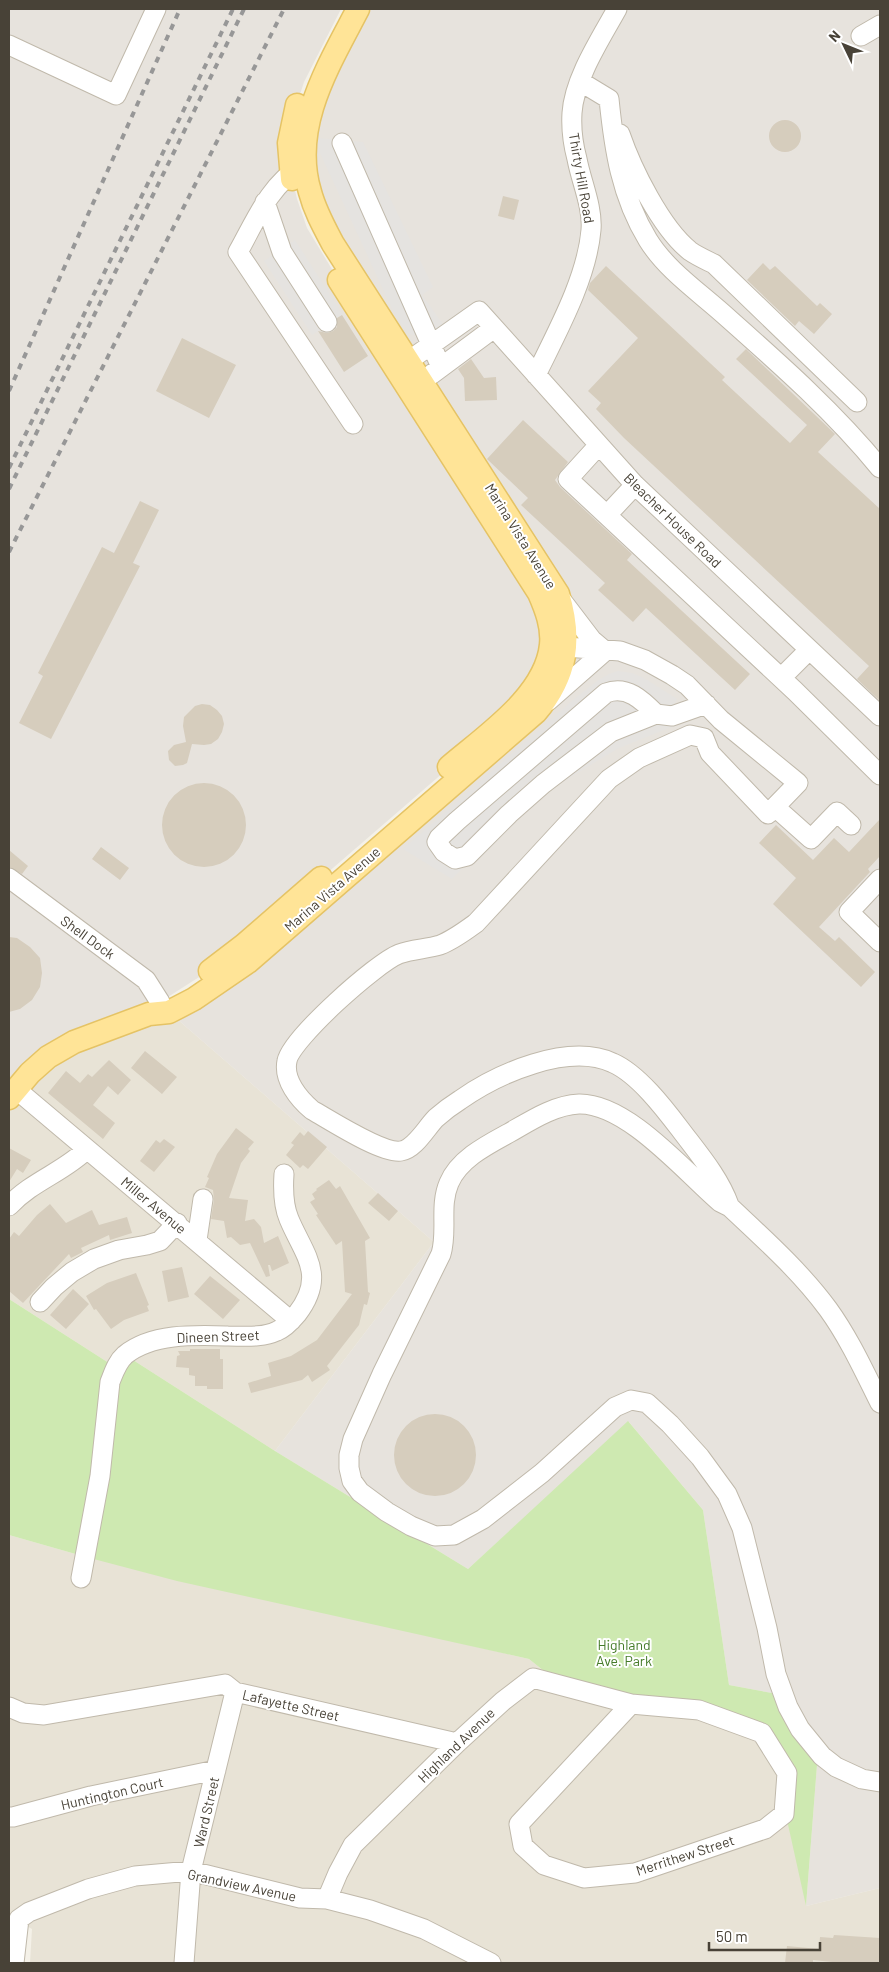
<svg xmlns="http://www.w3.org/2000/svg" width="889" height="1972" font-family="Barlow,sans-serif">
  <rect width="100%" height="100%" fill="#f4f1e8"/>
  <path fill="#e8e3d6" d="M169,1012L434,1242L275,1451L122,1353L112,1365L9,1299V1105L30,1073Z
    M9,1535L79,1555L529,1659L544,1671L765,1727L792,1767L806,1906L880,1888V1963H30L32,1929L9,1916Z"/>
  <path fill="#e7e3dd" d="M9,9H341L304,82L295,110L291,173L297,199L307,228L551,631L518,708L244,945L218,965L160,1002L74,1042L9,1098Z
    M358,9H880V1888L806,1906L817,1765L772,1693L729,1685L703,1510L629,1422L468,1569L275,1451L434,1242L169,1012L410,821L564,661L333,244L304,164Z"/>
  <path fill="#cee9b1" d="M9,1299L112,1365L79,1555L9,1535Z
    M133,1360L275,1451L468,1569L628,1421L703,1510L729,1685L772,1693L817,1765L806,1906L787,1820L792,1767L765,1727L632,1697L544,1671L529,1659L177,1581L86,1557L113,1382Z"/>
  <path fill="#e5e3e0" d="M318,138L363,142L433,287L422,295L445,327L437,334L418,331L413,335L407,333L394,313L320,153Z
    M295,240L343,315L312,335L264,261Z
    M618,671L632,673L644,678L677,699L673,705L676,725L617,749L548,791L499,832L452,879L403,849L573,700L597,681L609,674Z"/>
  <path fill="#d6cdbd" d="M769 136a16 16 0 1 1 32 0a16 16 0 1 1-32 0Z
    M503,196L519,200L514,220L498,216Z
    M763,263L770,270L775,266L817,306L820,303L832,314L814,334L799,321L795,326L747,280Z
    M606,266L725,377L722,380L790,443L807,425L736,359L746,349L835,434L818,452L880,509V701L857,679L869,666L624,438L596,409L601,403L588,391L638,338L588,290L590,283Z
    M342,315L368,356L344,372L318,331L327,333L333,331L337,327V318Z
    M182,338L236,365L209,418L156,391Z
    M471,359L484,378L496,377L497,400L465,401L464,378L458,369Z
    M523,420L568,462L555,480L560,487L632,554L627,560L750,674L735,690L646,608L633,622L598,590L605,583L521,505L528,498L487,459Z
    M140,501L159,510L133,563L140,566L51,739L19,723L43,676L38,673L102,547L114,553Z
    M202,704L210,705L217,710L222,716L224,724L222,732L218,739L211,744L204,745L192,744L187,763L183,765L175,766L169,760L168,751L174,745L186,742L183,726L184,717L195,706Z
    M162 825a42 42 0 1 1 84 0a42 42 0 1 1-84 0Z
    M880,819V856L868,869L870,872L819,927L835,941L839,937L875,972L861,987L773,904L796,878L759,843L776,825L813,860L834,838L849,852Z
    M101,847L129,868L120,880L92,859Z
    M9,850L28,866L22,874L9,867Z
    M9,937L17,938L30,947L40,958L42,973L40,987L32,1000L20,1009L9,1012Z
    M145,1051L177,1077L162,1094L131,1068Z
    M109,1060L131,1080L118,1095L108,1086L93,1105L115,1123L103,1139L48,1093L66,1071L80,1083L88,1074L92,1077Z
    M236,1128L254,1142L248,1149L250,1151L241,1163L229,1198L248,1200L245,1221L254,1219L261,1227L264,1243L278,1236L289,1263L272,1271L270,1265H268L270,1276L266,1277L250,1243L240,1245L231,1237L227,1238L224,1221L211,1219L214,1200L213,1190L205,1187L209,1178L207,1177L217,1154Z
    M308,1131L327,1147L308,1169L303,1165L300,1168L286,1155L294,1145L291,1143L300,1132L304,1136Z
    M164,1139L175,1147L154,1172L140,1161L156,1140L160,1143Z
    M9,1148L31,1160L23,1173L17,1169L9,1182Z
    M329,1180L336,1189L340,1186L370,1238L365,1241L368,1292L370,1293L367,1305L364,1304L359,1325L327,1366L330,1370L312,1382L308,1375L302,1380L251,1393L248,1383L271,1376L268,1363L291,1356L317,1340L352,1294L345,1292L342,1241L336,1245L316,1215L318,1214L310,1202L315,1199L312,1194L317,1190L316,1189Z
    M378,1193L398,1211L389,1221L368,1203Z
    M50,1204L66,1223L92,1210L99,1225L127,1217L132,1233L110,1240L109,1235L81,1248L83,1252L71,1258L69,1254L23,1303L9,1291V1239L14,1232L19,1236L37,1215Z
    M182,1267L189,1297L168,1302L162,1271Z
    M136,1273L149,1305L147,1306L149,1311L124,1320L111,1329L96,1309L94,1310L86,1296L107,1283Z
    M210,1276L240,1300L223,1319L194,1294Z
    M73,1289L89,1304L66,1329L50,1315Z
    M190,1349H220V1359H223V1389H207V1386H195V1376L189,1375V1368L176,1367L177,1356L180,1355L178,1351H190Z
    M394 1455a41 41 0 1 1 82 0a41 41 0 1 1-82 0Z
    M834,1935L880,1938V1963H842L813,1960V1963H785L787,1946L819,1949L820,1937L833,1938Z"/>
  <g fill="none" stroke-linecap="round" stroke-linejoin="round">
    <g stroke="#c0b9ab" stroke-width="21">
      <path id="minor" d="M861,36L880,25
        M9,45L116,95L156,9
        M581,82L609,99C614,149 621,196 648,240C667,271 702,294 729,319C782,366 835,413 880,468
        M620,134C632,169 661,228 690,251C697,256 706,260 714,264L857,402
        M342,143L441,367
        M301,166C269,186 256,220 238,252L353,424
        M265,202L282,252L327,322
        M397,369L479,311L635,485L880,716
        M432,374L494,328
        M536,375C557,332 587,278 591,230C593,207 581,181 577,159C573,144 571,129 572,113C574,79 601,38 617,9
        M598,446L568,479L795,691L880,775
        M607,515L635,485
        M552,646L620,651L645,660L672,675L687,685L721,720L798,783L768,814L710,753L704,738
        M781,678L809,650
        M548,701L605,651L592,640L560,598
        M656,714C642,700 627,685 606,693L457,821L439,838L437,842L444,852L455,859L467,856L509,814L543,784L611,732L656,714L672,716L706,704
        M704,738L690,735L639,758L609,779L476,923C465,931 453,940 440,945C427,949 412,949 399,954C376,963 291,1039 287,1061C283,1080 299,1099 312,1110C330,1120 382,1154 401,1151C415,1149 426,1128 436,1118C444,1111 452,1105 460,1100C497,1074 568,1042 613,1063C638,1074 664,1108 680,1129C698,1153 719,1177 729,1205
        M775,807L811,839L837,812L851,825
        M9,878L146,980L160,1002
        M880,879L849,912L880,942
        M17,1090L291,1321
        M9,1206C32,1181 64,1172 87,1149
        M197,1240L203,1199
        M40,1302L54,1287L72,1272L94,1259L119,1250L147,1245L160,1241L177,1223
        M880,1403C864,1371 849,1338 828,1309C800,1271 764,1239 730,1207L720,1202C685,1172 627,1103 579,1104C554,1105 530,1121 509,1133C487,1145 459,1159 449,1183C439,1206 448,1231 441,1254L382,1374L353,1439L349,1455V1468L352,1481L360,1492L387,1512L411,1526L435,1536L454,1535L483,1519L542,1473L615,1407L631,1400L647,1403L670,1424L700,1457L727,1494L742,1528L767,1628L776,1674L788,1707L800,1729L822,1756L836,1767L862,1779L880,1782
        M81,1578L100,1476L110,1382C114,1372 117,1362 125,1355C152,1333 196,1335 228,1336C245,1336 262,1338 277,1331C285,1328 292,1320 297,1314C327,1275 304,1255 289,1219C283,1205 283,1189 284,1174
        M9,1707L23,1713L44,1715L225,1684L235,1692L457,1743
        M9,1817H13L91,1796L216,1770
        M327,1899L338,1873L353,1845L457,1743L503,1701L533,1678L631,1704L699,1710L762,1733L787,1773L784,1814L765,1829L635,1873L584,1878L544,1865L523,1846L519,1824L631,1704
        M14,1963L19,1919L29,1912L88,1889L135,1876L191,1871L300,1898L327,1899L370,1910L424,1929L491,1963
        M184,1963L191,1871L235,1692"/>
    </g>
    <g stroke="#e5c365" stroke-width="25">
      <path id="major" d="M292,179L289,143L297,105
        M339,280L539,593C546,609 553,627 551,645C546,696 485,736 449,767
        M210,971L244,945L321,878
        M9,1098L30,1073L48,1057L74,1042L149,1014L169,1012L194,999L248,962L536,712C567,675 572,639 558,594L333,244C324,227 315,211 310,192C290,126 329,65 358,9"/>
    </g>
    <use href="#minor" stroke="#fff" stroke-width="19"/>
    <use href="#major" stroke="#ffe497" stroke-width="22"/>
    <path stroke="#979797" stroke-width="4" stroke-dasharray="6 6" stroke-linecap="butt" d="M9,391L180,9
      M9,468L233,9
      M9,489L244,9
      M9,552L284,9"/>
  </g>
  <g text-anchor="middle" dominant-baseline="central" stroke-width="4" stroke-linejoin="round" paint-order="stroke">
    <g font-size="14" fill="#484237" stroke="#fff">
      <text transform="translate(582 178) rotate(80)">Thirty Hill Road</text>
      <text transform="translate(673 520) rotate(44)">Bleacher House Road</text>
      <text transform="translate(521 536) rotate(58)">Marina Vista Avenue</text>
      <text transform="translate(332 889) rotate(-41)">Marina Vista Avenue</text>
      <text transform="translate(88 937) rotate(36)">Shell Dock</text>
      <text transform="translate(154 1205) rotate(40)">Miller Avenue</text>
      <text transform="translate(218 1336) rotate(-2)">Dineen Street</text>
      <text transform="translate(291 1705) rotate(13)">Lafayette Street</text>
      <text transform="translate(456 1745) rotate(-44)">Highland Avenue</text>
      <text transform="translate(112 1793) rotate(-13)">Huntington Court</text>
      <text transform="translate(206 1812) rotate(-77)">Ward Street</text>
      <text transform="translate(685 1855) rotate(-18)">Merrithew Street</text>
      <text transform="translate(242 1885) rotate(12)">Grandview Avenue</text>
    </g>
    <g font-size="14" fill="#457b29" stroke="#fff">
      <text x="624" y="1644">Highland<tspan x="624" dy="16">Ave. Park</tspan></text>
    </g>
  </g>
  <rect width="889" height="1972" fill="none" stroke="#484237" stroke-width="20"/>
  <g transform="translate(844 45) rotate(313)" stroke="#ffffff" stroke-width="4" paint-order="stroke">
  <path d="M0-4L9 19L0 12L-9 19Z" fill="#484237"/>
  <text y="-8" font-size="14" font-weight="bold" text-anchor="middle" fill="#484237">N</text>
  </g>
  <path d="M709 1942v8h111v-8" fill="none" stroke="#484237" stroke-width="2.5"/>
  <text x="716" y="1942" font-size="15" fill="#484237" stroke="#ffffff" stroke-width="4" paint-order="stroke">50 m</text>
</svg>
